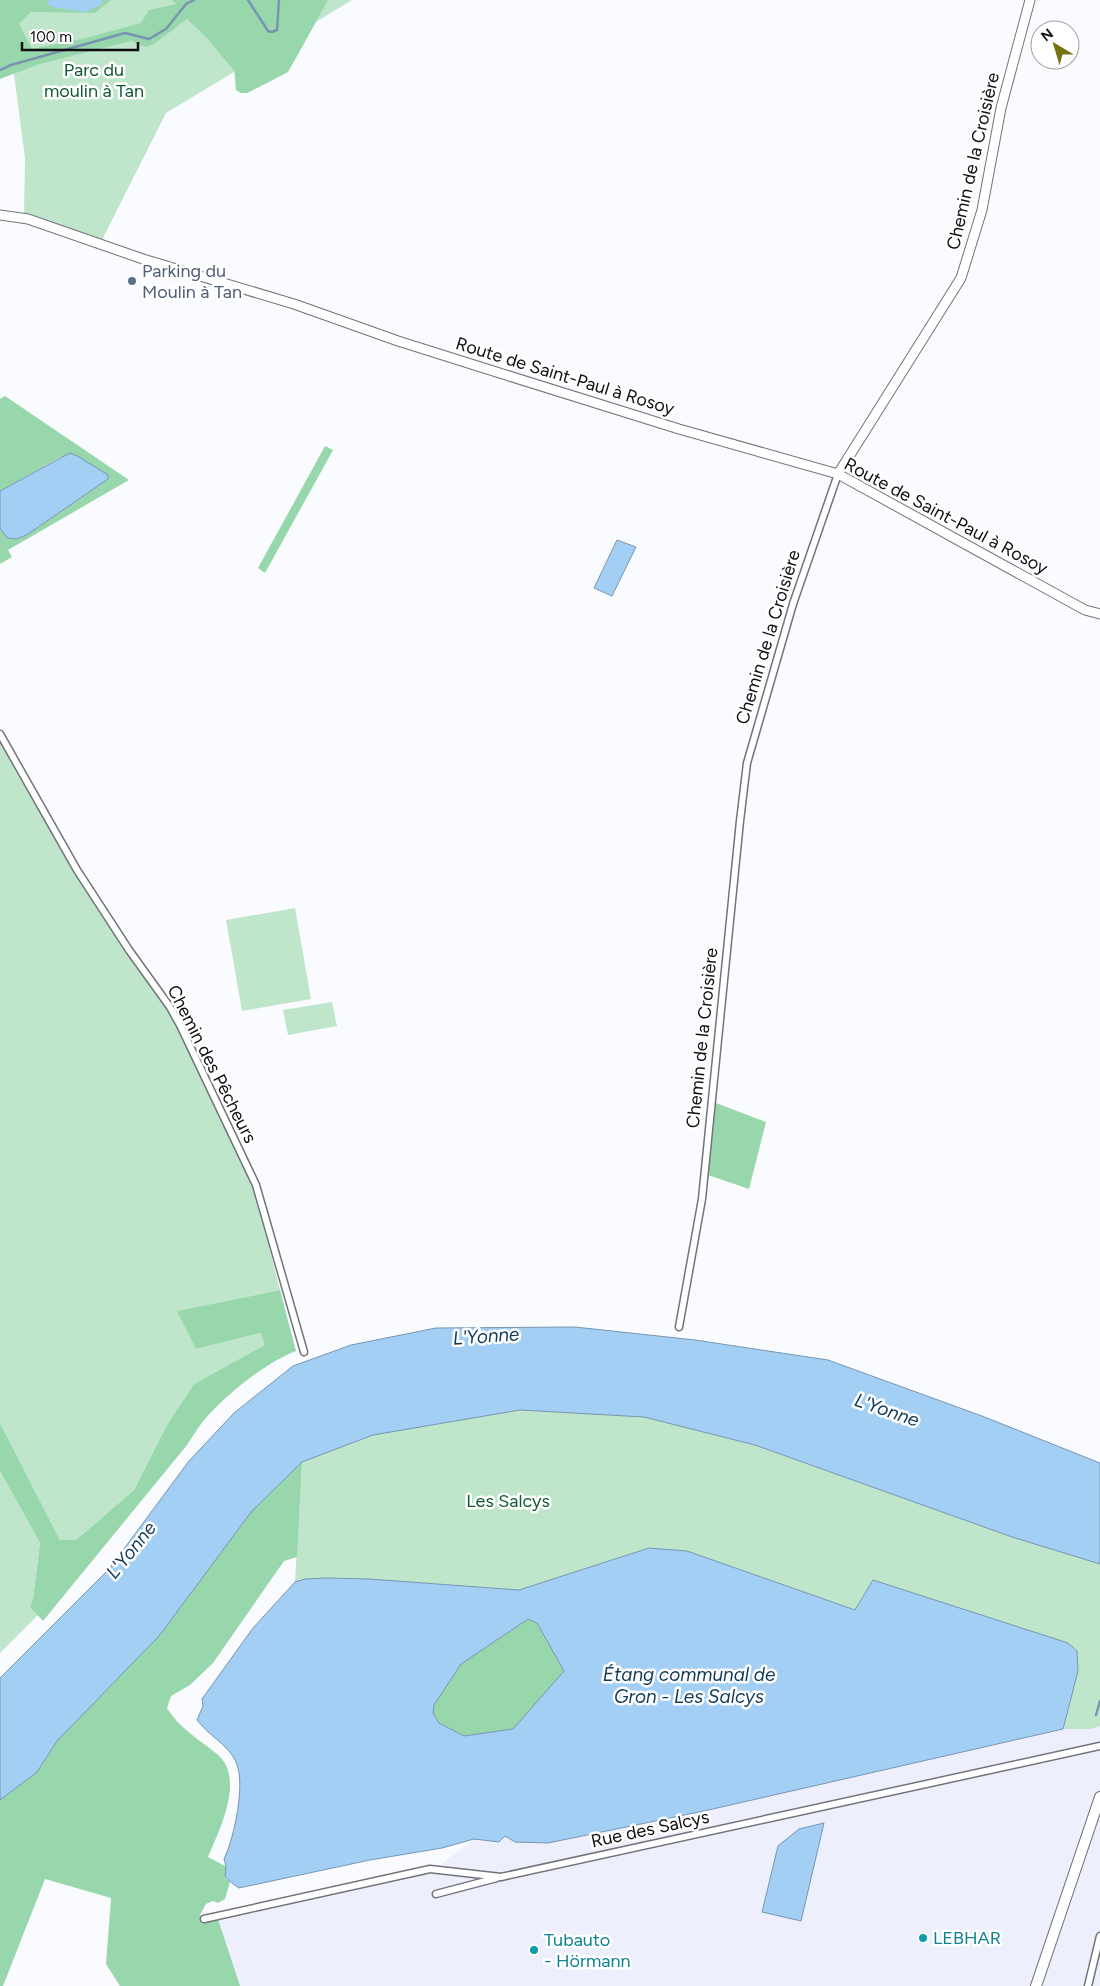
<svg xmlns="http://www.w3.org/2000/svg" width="1100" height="1986" font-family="Figtree,sans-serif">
  <rect width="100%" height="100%" fill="#fafbff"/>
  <path fill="#edf0fc" d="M1100,1726V1986H240L218,1919L431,1872L474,1839L499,1842L504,1836L515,1842L548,1843L704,1811L1063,1729H1091Z"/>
  <path fill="#bfe6ca" d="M12,0H352L316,22L288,72L247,93H241L236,90L234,72L166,113L102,240L24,214L25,158L14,75Z
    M0,739L75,872L175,1021L253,1184L280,1290L178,1311L196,1349L262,1333L266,1345L194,1384L168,1423L134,1490L76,1540H60L0,1423Z
    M295,908L311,999L242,1011L226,920Z
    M332,1002L337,1026L288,1035L283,1010Z
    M520,1410L644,1417L755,1445L1012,1537L1100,1564V1726L1091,1729H1063L1065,1724L873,1581L855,1610L687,1551L649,1548L519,1590L369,1579L327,1578L305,1579L295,1582L302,1462L373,1435Z
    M0,1471L40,1543L33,1599L30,1607L38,1615L0,1653Z"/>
  <path fill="#98d7ac" d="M0,0H111L95,13L31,12L19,24L32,49L86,38L141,23L149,10L177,4L171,0H328L288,72L247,93H241L236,90L235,72L206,37L187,19L154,44L146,47L131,41L40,64L0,79Z
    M5,396L129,480L8,550L12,557L0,564V528L7,538L17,539L28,534L108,479V475L79,457H61L0,491V399Z
    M325,446L333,450L265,573L258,568Z
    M716,1103L766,1122L749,1189L708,1175Z
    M280,1290L296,1351C265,1363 227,1394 205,1419C198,1427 193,1436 187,1445L43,1621L30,1607L33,1599L40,1543L0,1471V1423L60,1540H76L134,1490L168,1423L194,1384L265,1345L261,1333L196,1349L177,1311Z
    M302,1462L297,1557L284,1561L213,1663L190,1685L171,1696L167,1708C180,1729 199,1739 217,1754C246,1778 219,1831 208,1857L227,1867L225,1878L230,1882L225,1899L218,1903L213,1901L206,1904L200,1915L205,1922L218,1919L240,1986H120L106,1964L111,1898L45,1879L3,1986H0V1800L37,1772L57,1741L159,1636L252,1511Z
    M528,1619L537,1623L564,1671L513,1729L464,1736L439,1723L432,1713L434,1705L461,1664Z"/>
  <path fill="#a3cff5" stroke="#7795b1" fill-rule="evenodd" d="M70,453L79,457L108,475V479L28,534L17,539L7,538L0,528V491Z
    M617,540L636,547L612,596L594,588Z
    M575,1327L695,1340L828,1360L982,1416L1100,1463V1564L1012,1537L755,1445L644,1417L520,1410L373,1435L302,1462L252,1511L159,1636L57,1741L37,1772L0,1800V1678L109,1569L189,1461L234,1413L293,1366L351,1345L436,1328Z
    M649,1548L687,1551L855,1610L873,1580L1068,1643L1077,1651L1078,1671L1063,1729L704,1811L548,1843L515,1842L505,1836L499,1842L474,1839L442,1848L370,1860L239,1888C215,1871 231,1880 224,1859C234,1839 247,1780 235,1760C227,1744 208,1735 197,1720L203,1706L202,1699L253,1628L295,1582L305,1579L327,1578L369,1579L519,1590ZM528,1619L537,1623L564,1671L513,1729L464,1736L439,1723L433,1713L434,1705L461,1664Z
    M824,1823L801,1921L762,1912L778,1846L799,1829Z"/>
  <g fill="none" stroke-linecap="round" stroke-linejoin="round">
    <path stroke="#7795b1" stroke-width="2.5" d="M248,0L268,31L272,32L277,30L279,0
      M0,70L11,65L125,33L149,39L166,29L186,4L194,0
      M1096,1715L1100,1701"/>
    <path stroke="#a3cff5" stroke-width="14" d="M54,0L84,5L95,0"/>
    <g stroke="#72737b" stroke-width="9">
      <path id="street" d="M0,734L77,870L129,950L170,1007L180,1025L256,1185L304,1352
        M679,1327L702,1199L740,821L747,763L756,732L793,604L838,474
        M436,1894L497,1878
        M204,1919L430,1869L501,1877L1100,1746
        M1088,1986L1100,1936"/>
    </g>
    <g stroke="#72737b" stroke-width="11">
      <path id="secondary" d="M0,215L28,219L143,259L294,304L398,341L506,375L679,429L838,474L1085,610L1100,614
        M838,474L961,278L982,210L1001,108L1030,0"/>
    </g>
    <g stroke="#72737b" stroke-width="12">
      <path id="primary" d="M1036,1986L1100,1797"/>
    </g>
    <use href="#street" stroke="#fff" stroke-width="6"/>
    <use href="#secondary" stroke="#fff" stroke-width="9"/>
    <use href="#primary" stroke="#fff" stroke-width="10"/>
  </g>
  <circle fill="#5c6f8a" stroke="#fff" stroke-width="2" cx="132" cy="281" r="5"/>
  <g fill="#0f9aa8" stroke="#fff" stroke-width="2">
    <circle cx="923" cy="1938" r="5"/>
    <circle cx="534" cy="1950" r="5"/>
  </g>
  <g text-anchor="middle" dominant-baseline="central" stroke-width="5" stroke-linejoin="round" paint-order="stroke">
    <g font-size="18" fill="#115932" stroke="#fff">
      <text x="94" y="70">Parc du<tspan x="94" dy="21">moulin à Tan</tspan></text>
      <text x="508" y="1501">Les Salcys</text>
    </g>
    <g font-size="18" fill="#0f0f12" stroke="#fff">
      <text transform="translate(973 161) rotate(-77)">Chemin de la Croisière</text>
      <text transform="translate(565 376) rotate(17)">Route de Saint-Paul à Rosoy</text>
      <text transform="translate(946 516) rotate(28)">Route de Saint-Paul à Rosoy</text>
      <text transform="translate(768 637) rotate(-73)">Chemin de la Croisière</text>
      <text transform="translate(702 1038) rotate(-84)">Chemin de la Croisière</text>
      <text transform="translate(212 1064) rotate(63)">Chemin des Pêcheurs</text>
      <text transform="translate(650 1829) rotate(-12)">Rue des Salcys</text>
    </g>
    <g font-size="18" fill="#4e5e75" stroke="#fff" text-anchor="start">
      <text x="142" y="271">Parking du<tspan x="142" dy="21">Moulin à Tan</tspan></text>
    </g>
    <g font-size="18" fill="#0d838f" stroke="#fff" text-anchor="start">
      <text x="933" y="1938">LEBHAR</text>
      <text x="544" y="1940">Tubauto<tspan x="544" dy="21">- Hörmann</tspan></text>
    </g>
    <g font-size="19" font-style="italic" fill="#103a59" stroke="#fff">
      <text transform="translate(486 1336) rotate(-4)">L'Yonne</text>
      <text transform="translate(887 1410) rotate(19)">L'Yonne</text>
      <text transform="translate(131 1550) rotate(-51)">L'Yonne</text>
      <text x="689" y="1674">Étang communal de<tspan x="689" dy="22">Gron - Les Salcys</tspan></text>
    </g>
  </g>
  <g transform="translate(1055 45) rotate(322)"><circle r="24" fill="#ffffff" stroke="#9f9fa0"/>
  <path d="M0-4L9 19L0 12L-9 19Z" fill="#777011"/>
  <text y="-8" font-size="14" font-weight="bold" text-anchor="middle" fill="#0f0f12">N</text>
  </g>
  <path d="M22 42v8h116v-8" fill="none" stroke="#0f0f12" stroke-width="2.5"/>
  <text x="30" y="42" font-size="15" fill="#0f0f12" stroke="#ffffff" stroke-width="4" paint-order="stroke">100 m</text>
</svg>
